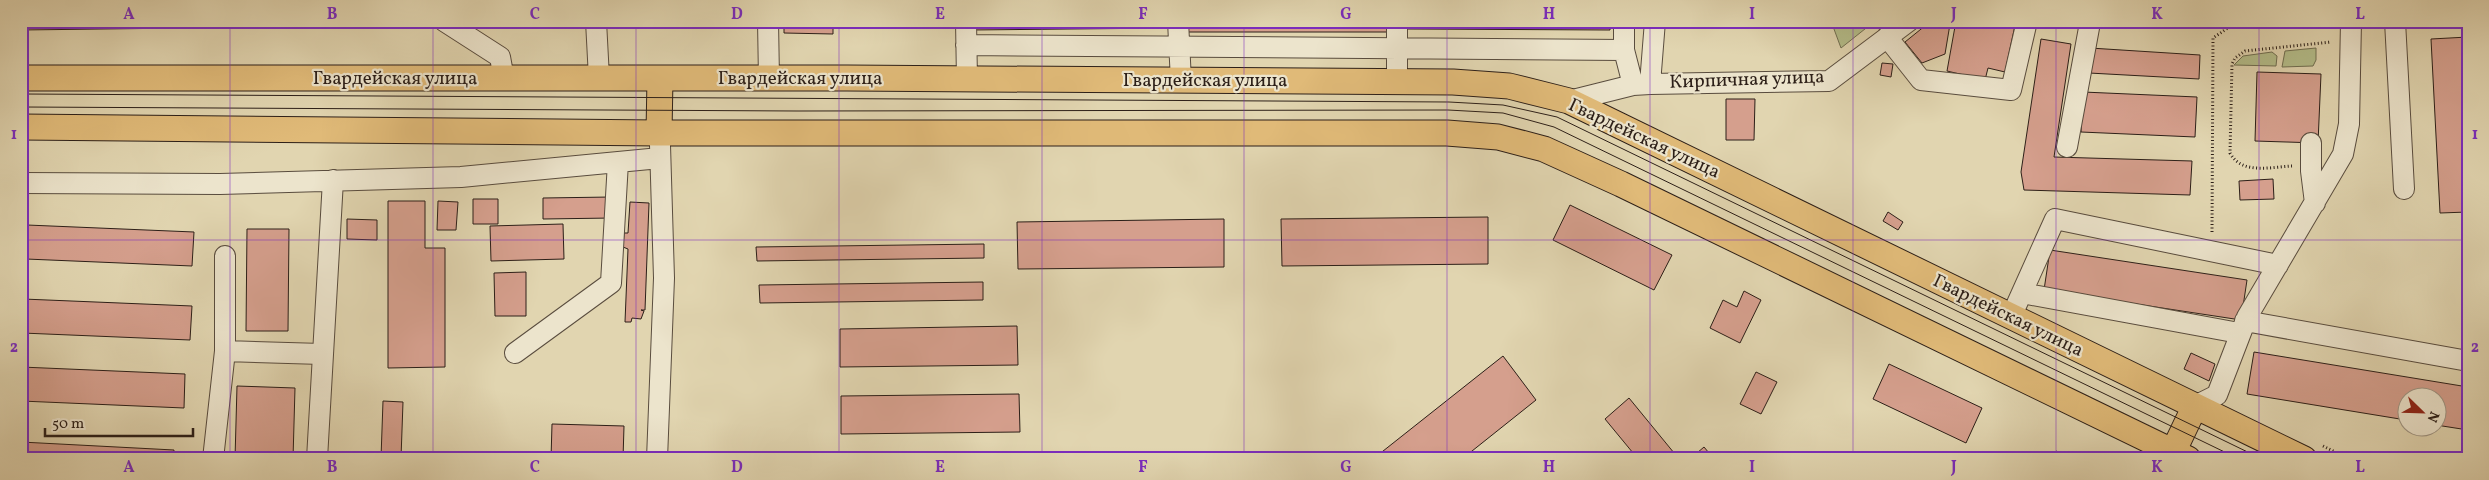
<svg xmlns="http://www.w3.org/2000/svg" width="2489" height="480" font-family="Vollkorn,serif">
  <rect width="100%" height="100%" fill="#e1d5b0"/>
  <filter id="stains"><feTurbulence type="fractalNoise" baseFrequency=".004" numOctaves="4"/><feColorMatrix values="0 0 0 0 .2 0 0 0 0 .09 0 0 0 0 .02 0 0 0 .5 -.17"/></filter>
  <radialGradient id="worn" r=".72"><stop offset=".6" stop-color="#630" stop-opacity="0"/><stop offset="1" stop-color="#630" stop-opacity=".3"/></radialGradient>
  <path fill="#b4bd8a" stroke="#706e51" d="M1831,21H1875L1841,48Z
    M2316,48V60L2313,66L2282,67L2285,51Z
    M2272,52L2277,56L2276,66L2234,65L2243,56Z"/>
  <path fill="#d59f8d" stroke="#2c1f18" d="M21,21H347V26L21,30Z
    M784,21H833V34L784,33Z
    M971,21H1171V28L971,30Z
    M1188,21H1389V32H1188Z
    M1408,21H1610V30L1408,29Z
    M1931,21H1946L1950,24L1945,54L1922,63L1905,42Z
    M1956,21H2016L2005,72L1988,68L1985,80L1947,71Z
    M2468,37V212L2440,213L2431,39Z
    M2041,39L2071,44L2054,157L2192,161L2190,195L2024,190L2021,172Z
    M2090,48L2200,55L2199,79L2089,73Z
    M1882,63L1893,64L1891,77L1880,75Z
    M2257,72L2321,74L2318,143L2255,141Z
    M2083,92L2197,97L2195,137L2081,132Z
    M1726,99H1755L1754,140H1726Z
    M2273,179L2274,199L2240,200L2239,181Z
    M611,197L612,218L543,219V198Z
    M473,199H498V224H473Z
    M388,201H425V248H445V367L388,368Z
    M438,201L458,202L456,230H437Z
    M630,202L649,203L645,310H641L644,311L641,319L632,318L631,322H625L628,249L623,247L624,233H628Z
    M1570,205L1672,255L1654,290L1553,240Z
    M1888,212L1903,222L1898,230L1883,221Z
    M1488,217V264L1282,266L1281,219Z
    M347,219L377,220V240L347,239Z
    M1224,219V267L1018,269L1017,222Z
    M563,224L564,259L491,261L490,226Z
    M27,225L194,232L192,266L26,259Z
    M247,229H289L288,331H246Z
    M984,244V258L757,261L756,247Z
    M2050,250L2247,280L2241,320L2044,290Z
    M526,272V316H495L494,273Z
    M983,282V300L760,303L759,285Z
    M1744,291L1761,300L1740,343L1710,328L1723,300L1737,307Z
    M23,299L192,306L190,340L22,333Z
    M1017,326L1018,365L840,367V329Z
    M2254,352L2468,387V430L2436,425V398H2406V420L2247,394Z
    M2191,353L2215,364L2209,381L2184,369Z
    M1503,356L1536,400L1462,459H1373Z
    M1889,364L1982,408L1966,443L1873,399Z
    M21,367L185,374L184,408L21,401Z
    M1756,372L1777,382L1761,414L1740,404Z
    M237,386L295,388L293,459H235Z
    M1019,394L1020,432L841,434V396Z
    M1629,398L1679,459H1638L1605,419Z
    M383,401L403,402L401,458H381Z
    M552,424L624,426L623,459H551Z
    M21,442L174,450L173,459H21Z
    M1704,447L1714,459H1690Z
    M2056,451L2075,459H2052Z"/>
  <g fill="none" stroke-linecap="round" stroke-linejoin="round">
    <g stroke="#594c3e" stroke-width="22">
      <path id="minor" d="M444,21L500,57L504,79
        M596,21L599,78
        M768,21L769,79
        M966,21L967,80
        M1178,21L1181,81
        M1624,21V50
        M2395,21L2404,189
        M1887,37L1921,80L2011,90L2027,21
        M966,45L1624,50L1633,85
        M1397,82V21
        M1650,84L1655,21
        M1569,101L1633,85L1650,84L1829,81L1909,21
        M2311,143V171L2315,203
        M2067,147L2089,28L2088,21
        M21,183L220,184L461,177L660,158
        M2022,293L2239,333
        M2011,317L2055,219L2278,265
        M2245,321L2468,361
        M225,351L322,354
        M515,353L611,283L618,162
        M2195,406L2217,395L2247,317L2343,154L2349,124L2351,21
        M213,459L225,351V256
        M317,459L333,180
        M657,459L664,278L660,145"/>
    </g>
    <g stroke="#2c1f18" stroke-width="27">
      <path id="major" d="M21,78H847L1453,82L1509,86L1569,101L2304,459
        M21,127L659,133H1447L1498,137L1544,149L1621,184L2188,459
        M659,133L660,78
        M2173,452L2195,406"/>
    </g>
    <path stroke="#2c1f18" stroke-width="3" stroke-dasharray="1 2.5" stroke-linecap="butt" d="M2292,166C2271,167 2242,175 2230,153L2232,64L2235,58L2245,51L2331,42
      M2212,232L2213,38L2238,21
      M2323,446L2349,459"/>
    <use href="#minor" stroke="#ece4cc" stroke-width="20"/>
    <use href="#major" stroke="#e0ba78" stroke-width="25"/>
    <path stroke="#2c1f18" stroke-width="1" d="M21,94L1449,102L1503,105L1557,117L2262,459
      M21,107L797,111L1448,110L1503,113L1554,127L2239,459"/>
  </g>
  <path fill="none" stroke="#7b2cbf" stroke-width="1" stroke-opacity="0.55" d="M230,21V459M433,21V459M636,21V459M839,21V459M1042,21V459M1244,21V459M1447,21V459M1650,21V459M1853,21V459M2056,21V459M2259,21V459M21,240H2468"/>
  <g text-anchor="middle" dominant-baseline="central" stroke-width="4.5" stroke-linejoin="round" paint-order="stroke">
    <g font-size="19" fill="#2c1f18" stroke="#ece4cc">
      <text x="395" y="79">Гвардейская улица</text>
      <text x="800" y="79">Гвардейская улица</text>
      <text transform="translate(1747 80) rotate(-2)">Кирпичная улица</text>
      <text x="1205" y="81">Гвардейская улица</text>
      <text transform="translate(1644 139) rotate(25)">Гвардейская улица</text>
      <text transform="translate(2008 316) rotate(26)">Гвардейская улица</text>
    </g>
  </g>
  <rect width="2489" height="480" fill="none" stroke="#e1d5b0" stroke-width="55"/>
  <g transform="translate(2422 412) rotate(113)"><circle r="24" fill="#ece4cc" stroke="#9f9584"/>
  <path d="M0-4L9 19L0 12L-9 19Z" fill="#8f2418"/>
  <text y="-8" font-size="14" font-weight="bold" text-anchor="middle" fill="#2c1f18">N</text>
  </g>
  <path d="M45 428v8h148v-8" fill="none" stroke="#2c1f18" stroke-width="2.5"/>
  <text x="52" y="428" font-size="15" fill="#2c1f18" stroke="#ece4cc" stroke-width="4" paint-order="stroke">50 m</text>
  <rect x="28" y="28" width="2434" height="424" fill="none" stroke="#7b2cbf" stroke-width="2"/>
  <g font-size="16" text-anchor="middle" font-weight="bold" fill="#7b2cbf">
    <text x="129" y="19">A</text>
    <text x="332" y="19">B</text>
    <text x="535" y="19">C</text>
    <text x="737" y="19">D</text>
    <text x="940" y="19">E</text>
    <text x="1143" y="19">F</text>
    <text x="1346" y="19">G</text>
    <text x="1549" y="19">H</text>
    <text x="1752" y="19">I</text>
    <text x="1954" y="19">J</text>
    <text x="2157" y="19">K</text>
    <text x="2360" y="19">L</text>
    <text x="14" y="139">1</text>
    <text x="2475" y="139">1</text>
    <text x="14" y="352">2</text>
    <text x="2475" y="352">2</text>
    <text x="129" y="472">A</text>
    <text x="332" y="472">B</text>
    <text x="535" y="472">C</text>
    <text x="737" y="472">D</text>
    <text x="940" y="472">E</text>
    <text x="1143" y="472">F</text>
    <text x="1346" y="472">G</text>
    <text x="1549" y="472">H</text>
    <text x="1752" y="472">I</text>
    <text x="1954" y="472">J</text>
    <text x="2157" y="472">K</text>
    <text x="2360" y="472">L</text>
  </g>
  <rect width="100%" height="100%" filter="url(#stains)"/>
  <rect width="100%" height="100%" fill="url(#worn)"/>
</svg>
